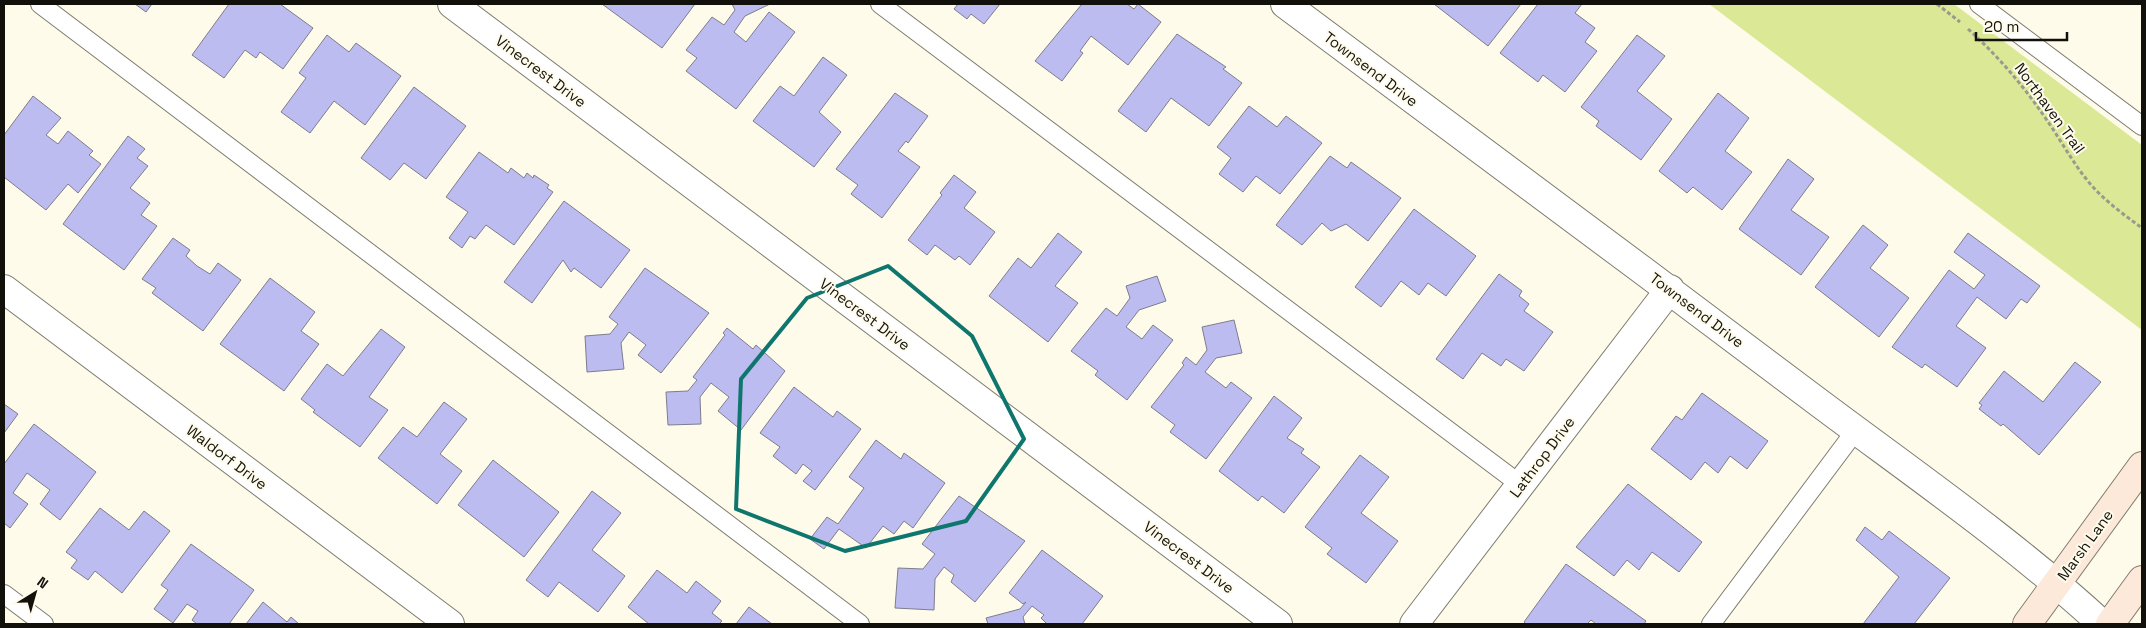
<svg xmlns="http://www.w3.org/2000/svg" width="2146" height="628" font-family="'Space Grotesk',sans-serif">
  <rect width="100%" height="100%" fill="#fefbeb"/>
  <path fill="#dbe996" d="M1709,4H1954L2142,145V330Z"/>
  <path fill="#bcbcf1" stroke="#7d7d8c" d="M135,4H152L146,12Z
    M229,4H280L313,28L283,69L260,52L256,58L245,50L224,78L192,55Z
    M602,4H695L662,48Z
    M732,4H770L745,16L734,32L746,42L769,12L795,32L736,109L686,71L697,58L686,50L712,17L724,25L735,10Z
    M958,4H1000L984,24L971,14L967,19L954,9Z
    M1082,4H1127L1134,9L1138,4L1161,22L1128,65L1091,36L1080,51L1083,53L1062,81L1035,61Z
    M1434,4H1521L1488,46Z
    M1538,4H1582L1575,13L1595,28L1585,42L1597,51L1565,92L1543,75L1538,82L1500,53Z
    M1177,34L1226,67L1223,69L1242,83L1209,126L1171,98L1146,132L1118,111Z
    M327,35L349,52L356,43L401,76L365,125L334,101L310,133L281,112L306,78L299,73Z
    M1637,35L1665,56L1637,91L1672,119L1641,160L1596,126L1599,121L1581,107Z
    M823,57L847,75L819,112L841,132L814,167L753,121L780,86L794,96Z
    M414,87L466,126L426,179L404,163L390,180L361,158Z
    M895,93L928,116L908,143L906,141L898,151L920,167L882,218L851,194L858,185L836,169Z
    M1718,93L1749,118L1725,151L1752,172L1722,210L1693,187L1687,193L1659,171Z
    M33,96L61,118L46,135L58,144L68,131L93,151L89,155L101,164L78,193L68,184L46,210L4,177V135Z
    M1249,106L1277,127L1286,116L1322,143L1280,194L1256,176L1243,192L1219,174L1231,158L1217,147Z
    M128,136L145,149L137,158L148,166L130,188L150,203L141,215L157,226L124,270L63,224Z
    M479,152L508,173L511,168L524,178L527,173L533,178L534,175L549,185L547,188L553,192L514,245L486,225L475,239L470,236L462,248L449,238L468,212L446,197Z
    M1330,156L1347,168L1351,162L1401,198L1368,241L1346,224L1331,231L1322,223L1302,245L1276,225Z
    M1788,159L1814,179L1791,210L1829,237L1801,275L1739,229Z
    M954,175L976,192L964,208L995,232L970,265L959,256L955,260L935,245L927,255L908,240L942,195L940,193Z
    M564,201L630,250L601,288L574,268L571,272L563,260L532,303L504,282Z
    M1414,209L1476,256L1446,296L1428,283L1419,295L1401,281L1381,307L1355,287Z
    M1863,225L1888,245L1870,268L1909,298L1879,337L1815,287Z
    M1058,233L1082,252L1055,286L1078,303L1048,342L989,296L1018,258L1031,268Z
    M1968,233L2040,286L2027,303L2021,299L2006,319L1977,297L1956,326L1986,348L1957,387L1925,364L1922,368L1892,347L1949,270L1974,289L1985,275L1954,252Z
    M173,238L190,250L186,256L197,266L210,274L218,263L241,280L203,331L152,293L156,288L142,279Z
    M645,268L709,313L661,373L638,355L646,345L629,332L621,343L624,369L587,372L585,336L610,334L618,324L609,317Z
    M1499,274L1522,291L1519,296L1529,304L1524,311L1553,332L1524,371L1506,359L1501,366L1482,353L1463,379L1436,359Z
    M1157,276L1166,301L1139,310L1126,327L1142,339L1153,325L1173,340L1127,400L1095,375L1098,371L1071,351L1106,308L1117,316L1130,298L1126,286Z
    M270,278L315,312L301,331L319,344L284,391L220,344Z
    M1234,320L1242,353L1216,358L1205,372L1226,388L1231,382L1252,398L1206,459L1170,432L1175,425L1151,407L1184,365L1182,363L1186,357L1196,365L1207,350L1202,327Z
    M727,328L753,349L756,345L785,371L741,430L718,411L729,397L711,383L700,397L701,424L668,425L666,392L688,391L697,380L693,377L725,335L723,333Z
    M381,329L405,347L369,397L388,410L360,447L313,412L315,410L301,399L327,364L343,376Z
    M2075,362L2101,382L2039,455L2003,424L2001,426L1979,409L1982,405L1979,403L2004,371L2043,402Z
    M794,387L833,417L837,411L861,429L815,490L803,481L812,471L803,464L796,474L773,456L780,447L760,433Z
    M1702,393L1768,441L1747,469L1730,456L1718,473L1705,462L1691,480L1651,449L1676,416L1682,420Z
    M1274,396L1302,418L1287,438L1304,449L1301,453L1320,467L1284,513L1262,496L1258,501L1219,471Z
    M444,402L467,419L440,454L462,471L437,504L378,458L403,427L417,437Z
    M4,404L18,414L4,433Z
    M34,424L96,472L60,520L40,504L50,490L27,473L13,493L28,504L10,528L4,523V464Z
    M876,440L901,459L904,453L945,483L913,528L904,521L894,534L883,526L866,548L839,529L824,549L810,539L827,517L838,524L864,488L849,477Z
    M1360,455L1389,477L1361,513L1398,541L1366,583L1327,554L1332,548L1305,527Z
    M493,460L559,512L524,557L458,505Z
    M1628,484L1702,542L1679,572L1652,552L1639,570L1627,560L1614,576L1576,547Z
    M592,491L621,513L592,550L625,576L598,612L559,582L548,597L526,580Z
    M959,496L1025,541L975,602L951,582L954,575L944,567L935,579L934,610L895,608L898,568L923,569L935,554L922,544Z
    M100,508L129,530L144,511L170,531L122,593L95,571L88,580L71,568L77,560L66,552Z
    M1865,527L1882,540L1889,531L1950,578L1914,624H1863L1899,577L1856,540Z
    M191,544L254,590L229,624H197L192,620L198,611L187,604L173,623L154,609L168,590L161,585Z
    M1042,550L1103,596L1082,624H1047L1041,618L1044,615L1032,606L1023,617L1025,624H988L986,618L1020,609L1026,602L1023,604L1009,593Z
    M1566,564L1646,621L1644,624H1596L1591,620L1587,624H1526L1524,622Z
    M657,570L687,593L696,581L721,601L712,613L722,621L719,624H649L628,607Z
    M263,602L287,622L291,617L299,624H246Z
    M749,607L772,624H736Z"/>
  <g fill="none" stroke-linecap="round" stroke-linejoin="round">
    <g stroke="#7f7d6e" stroke-width="20">
      <path id="lane" d="M40,4L860,624
        M880,4L1521,485
        M1979,4L2142,126
        M4,594L44,624
        M1711,624L1856,430"/>
    </g>
    <g stroke="#7f7d6e" stroke-width="30">
      <path id="street" d="M452,4L1278,624
        M1285,4C1463,138 1644,270 1822,405C1917,476 2015,544 2102,624
        M4,289L450,624
        M1414,624L1670,289"/>
    </g>
    <g stroke="#7f7d6e" stroke-width="30">
      <path id="secondary" d="M2027,624L2142,466
        M2110,624L2142,580"/>
    </g>
    <path stroke="#9b998d" stroke-width="3" stroke-dasharray="4 2.5" stroke-linecap="butt" d="M1937,4L1960,22
      M1968,29C1997,55 2022,84 2044,116C2059,137 2071,160 2087,180C2102,199 2123,214 2142,228"/>
    <use href="#lane" stroke="#fff" stroke-width="18"/>
    <use href="#street" stroke="#fff" stroke-width="28"/>
    <use href="#secondary" stroke="#fde9da" stroke-width="28"/>
  </g>
  <path fill="none" stroke="#0f766e" stroke-width="4" stroke-linejoin="round" d="M888,266L972,336L1024,439L966,521L845,551L736,509L741,379L807,298Z"/>
  <g text-anchor="middle" dominant-baseline="central" stroke-width="4" stroke-linejoin="round" paint-order="stroke">
    <g font-size="15" fill="#11100b" stroke="#fefbeb">
      <text transform="translate(1371 69) rotate(37)">Townsend Drive</text>
      <text transform="translate(541 71) rotate(37)">Vinecrest Drive</text>
      <text transform="translate(2050 108) rotate(54)">Northaven Trail</text>
      <text transform="translate(1697 310) rotate(37)">Townsend Drive</text>
      <text transform="translate(865 314) rotate(37)">Vinecrest Drive</text>
      <text transform="translate(227 457) rotate(37)">Waldorf Drive</text>
      <text transform="translate(1542 457) rotate(-53)">Lathrop Drive</text>
      <text transform="translate(2085 545) rotate(-54)">Marsh Lane</text>
      <text transform="translate(1189 557) rotate(37)">Vinecrest Drive</text>
    </g>
  </g>
  <rect width="2146" height="628" fill="none" stroke="#11100b" stroke-width="10"/>
  <g transform="translate(35 593) rotate(37)" stroke="#fefbeb" stroke-width="4" paint-order="stroke">
  <path d="M0-4L9 19L0 12L-9 19Z" fill="#11100b"/>
  <text y="-8" font-size="14" font-weight="bold" text-anchor="middle" fill="#11100b">N</text>
  </g>
  <path d="M1976 32v8h91v-8" fill="none" stroke="#11100b" stroke-width="2.5"/>
  <text x="1984" y="32" font-size="15" fill="#11100b" stroke="#fefbeb" stroke-width="4" paint-order="stroke">20 m</text>
</svg>
